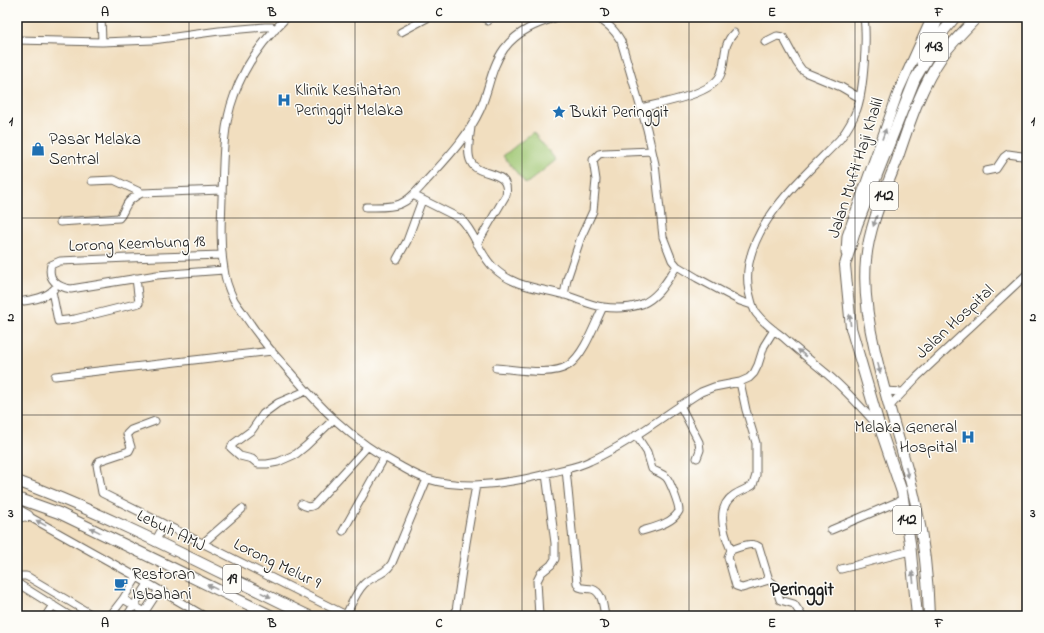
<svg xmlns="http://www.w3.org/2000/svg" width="1044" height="633" font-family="'Indie Flower',sans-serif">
  <rect width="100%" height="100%" fill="#fdfcf7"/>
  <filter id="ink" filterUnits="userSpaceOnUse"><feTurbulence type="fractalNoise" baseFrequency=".025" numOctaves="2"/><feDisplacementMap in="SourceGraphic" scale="8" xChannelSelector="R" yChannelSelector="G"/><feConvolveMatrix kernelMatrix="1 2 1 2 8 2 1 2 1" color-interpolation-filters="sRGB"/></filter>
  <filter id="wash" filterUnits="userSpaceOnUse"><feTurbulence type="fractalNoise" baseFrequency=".012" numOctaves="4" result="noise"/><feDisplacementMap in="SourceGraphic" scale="16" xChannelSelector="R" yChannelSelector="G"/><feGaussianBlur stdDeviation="0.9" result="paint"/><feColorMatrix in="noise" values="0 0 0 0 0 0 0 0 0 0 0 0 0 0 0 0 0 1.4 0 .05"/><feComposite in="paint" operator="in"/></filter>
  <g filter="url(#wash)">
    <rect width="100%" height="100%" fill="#f1debf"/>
    <path fill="#9ec671" stroke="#5d7146" d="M533,132L556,160L526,184L503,156Z"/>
  </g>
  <g filter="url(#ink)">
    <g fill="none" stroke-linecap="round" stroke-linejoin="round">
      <g stroke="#676055" stroke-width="9">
        <path id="minor" d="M101,17L102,42
          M287,17C264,39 244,66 234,96C222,128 223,165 222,199C221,222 220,246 224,269C225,278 229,290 233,298C235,303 240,308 243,313C255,331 268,348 283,364C319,406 350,440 400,466C409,471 418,477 428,479C443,484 460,485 475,485C502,484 528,479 553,472C565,469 579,467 590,461C630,443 664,415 701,392L714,387L740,382L749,378L754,373L758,365L764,346L774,330
          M486,17L488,21
          M596,17C608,24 614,29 621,41L647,129L655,164L663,237L672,260L677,266L697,278L740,301L752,305
          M864,17C867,39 864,88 857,109C853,120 847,130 840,139C803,178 737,232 749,292C751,299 752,307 756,313C763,322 773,330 783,337C797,350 813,362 827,374C846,390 862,408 878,426
          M401,32L429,17
          M17,40L102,42L153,40L219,31L265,27H272L275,30
          M765,42L777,36L783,37L797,63L802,70L807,73L841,87L860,98
          M641,108C661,103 710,95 720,76C727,62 721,46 734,33
          M471,127C470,137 466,152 471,162C478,178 511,168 506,195L477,244
          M986,171L996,169L1004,157L1008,154L1022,156L1027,158
          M92,181L114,180L142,193
          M413,195L461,219C475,233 479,253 493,267C512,287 540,288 565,295C578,299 590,305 603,307C616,309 630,308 642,304C659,297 667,280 677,266
          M366,207C377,207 390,208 400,204C412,199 420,187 429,178C448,157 468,136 480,110C489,90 491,67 504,49C517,31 538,23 558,17
          M60,222L119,218C123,214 123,211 126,206C129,199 136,196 142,193L222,190
          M222,255L128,258L60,261L51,265C47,280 58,287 71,289L157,275L224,270
          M397,259L407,241L422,200
          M52,291L58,321L75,319L139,303L136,278
          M564,295L567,279L581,237L593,211L596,180L593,160L599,154L604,153L652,151
          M17,302C30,300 45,299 54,289
          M496,368C515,369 552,377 569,365C585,353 594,325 603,307
          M55,376L272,351
          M740,382L746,410L756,443V475L753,485C747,489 740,491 734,495C715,507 724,534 731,550C740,547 752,541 759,547L769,580L775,585L780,600L794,604L802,616
          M306,391L278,403L263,414L252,430L233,444L231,448L240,456L252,459L258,464H267L278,462L296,454L306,446L333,420
          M884,391L903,392
          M680,405L699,442L700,450L697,458
          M889,407L917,377L1027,274
          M155,421L131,430L127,434L131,447L129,451L99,461L97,465L102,493L348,616
          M636,435L647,452L652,469C656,472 662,473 666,477C670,481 679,504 679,511C673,523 655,527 642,531
          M566,469L577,583L579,587C584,589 588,588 592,589C603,592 603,607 605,616
          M301,504C306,507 309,508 314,505L367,447
          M17,519L28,516L137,577L204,616
          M831,530L904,499
          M343,531L384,458
          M155,542L164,525
          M202,544L242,509
          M731,550L728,557L736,586L742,588L769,580
          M841,569L910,551
          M17,579L19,576H26L30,578L94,616
          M17,583L70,616
          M123,599L145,612
          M456,611L466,543L476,485
          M346,615C351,605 356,592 364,584C373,575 384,576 392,563L427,479
          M46,616L53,605
          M110,616L123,599L137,577
          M127,616L148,584
          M142,616L159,590
          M539,616L537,581L541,573L551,565L555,559V543L546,474"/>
      </g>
      <g stroke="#676055" stroke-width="11">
        <path id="major" d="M921,63L939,17
          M846,253L847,236L899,90L932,17"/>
      </g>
      <g stroke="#676055" stroke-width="12">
        <path id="highway" d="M17,481C117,518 213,570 309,616
          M17,498L59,513L272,616
          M17,510L28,516
          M917,616L910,543L902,492L880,428L851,328L845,265L857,225L915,79L942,33L955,17
          M929,616C928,574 922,528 912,487C900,441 885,397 875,351C868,321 863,291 866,260C869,226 885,191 897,160C909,124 921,86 943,55C953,41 965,30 977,17"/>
      </g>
      <use href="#minor" stroke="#fff" stroke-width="7"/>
      <use href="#major" stroke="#fff" stroke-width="9"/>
      <use href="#highway" stroke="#fff" stroke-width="10"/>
    </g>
    <defs><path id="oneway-solid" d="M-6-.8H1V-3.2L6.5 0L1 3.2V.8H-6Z"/></defs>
    <g fill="#999">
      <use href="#oneway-solid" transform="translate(884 134) rotate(-70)"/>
      <use href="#oneway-solid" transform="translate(875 221) rotate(109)"/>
      <use href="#oneway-solid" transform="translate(850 320) rotate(-96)"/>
      <use href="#oneway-solid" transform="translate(802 353) rotate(-141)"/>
      <use href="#oneway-solid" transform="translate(879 368) rotate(77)"/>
      <use href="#oneway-solid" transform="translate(907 472) rotate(75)"/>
      <use href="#oneway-solid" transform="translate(41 523) rotate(-151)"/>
      <use href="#oneway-solid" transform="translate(95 530) rotate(-154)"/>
      <use href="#oneway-solid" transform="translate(913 577) rotate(-96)"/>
      <use href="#oneway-solid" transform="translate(212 587) rotate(-154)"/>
      <use href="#oneway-solid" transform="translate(266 595) rotate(26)"/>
    </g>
  </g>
  <path fill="none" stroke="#1c1c1c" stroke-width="1" stroke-opacity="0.55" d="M189,17V616M355,17V616M522,17V616M689,17V616M855,17V616M17,218H1027M17,415H1027"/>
  <defs>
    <g id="hospital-bare" transform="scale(1.08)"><path d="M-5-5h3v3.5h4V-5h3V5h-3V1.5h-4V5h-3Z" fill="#1f6fb2" stroke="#fdfcf7" stroke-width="2.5" paint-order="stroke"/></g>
    <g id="sight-bare" transform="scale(1.08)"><path d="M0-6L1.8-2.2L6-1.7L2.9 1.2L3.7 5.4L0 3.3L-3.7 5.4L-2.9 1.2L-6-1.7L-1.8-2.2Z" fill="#1f6fb2" stroke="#fdfcf7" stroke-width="2.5" paint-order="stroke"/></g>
    <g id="shop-bare" transform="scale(1.08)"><path d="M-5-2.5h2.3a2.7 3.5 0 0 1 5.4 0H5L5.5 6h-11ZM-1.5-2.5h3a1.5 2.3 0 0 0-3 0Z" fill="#1f6fb2" stroke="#fdfcf7" stroke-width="2.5" paint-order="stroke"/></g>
    <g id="cafe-bare" transform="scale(1.08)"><path d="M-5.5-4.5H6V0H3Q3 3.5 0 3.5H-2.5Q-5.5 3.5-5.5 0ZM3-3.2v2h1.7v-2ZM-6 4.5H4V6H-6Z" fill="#1f6fb2" stroke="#fdfcf7" stroke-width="2.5" paint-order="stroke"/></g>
  </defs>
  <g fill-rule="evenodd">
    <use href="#hospital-bare" x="284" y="100"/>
    <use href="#sight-bare" x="559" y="112"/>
    <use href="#shop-bare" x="38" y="149"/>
    <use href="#hospital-bare" x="968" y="437"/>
    <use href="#cafe-bare" x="121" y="584"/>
  </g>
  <g text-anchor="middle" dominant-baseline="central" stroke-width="3" stroke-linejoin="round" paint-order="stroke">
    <g fill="#fdfcf7" stroke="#605f5e" stroke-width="1">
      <rect x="920" y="33" width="28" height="28" rx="3"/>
      <rect x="870" y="182" width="28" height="28" rx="3"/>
      <rect x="893" y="506" width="28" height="28" rx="3"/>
      <rect x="223" y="565" width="18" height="28" rx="3"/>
    </g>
    <g font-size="16" font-weight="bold" fill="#1c1c1c">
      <text x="934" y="47">143</text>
      <text x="884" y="196">142</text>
      <text x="907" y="520">142</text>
      <text x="232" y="579">19</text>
    </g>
    <g font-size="17" fill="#1c1c1c" stroke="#fdfcf7" text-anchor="start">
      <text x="295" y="90">Klinik Kesihatan<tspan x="295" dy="20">Peringgit Melaka</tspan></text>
      <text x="570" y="112">Bukit Peringgit</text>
      <text x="49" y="139">Pasar Melaka<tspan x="49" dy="20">Sentral</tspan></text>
      <text x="957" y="427" text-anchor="end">Melaka General<tspan x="957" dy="20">Hospital</tspan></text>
      <text x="132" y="574">Restoran<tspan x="132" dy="20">Isbahani</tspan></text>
    </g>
    <g font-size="17" fill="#1c1c1c" stroke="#fdfcf7">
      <text transform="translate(856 168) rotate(-72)">Jalan Mufti Haji Khalil</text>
      <text transform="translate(137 244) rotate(-2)">Lorong Keembung 18</text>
      <text transform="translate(955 322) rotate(-43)">Jalan Hospital</text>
      <text transform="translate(171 531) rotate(26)">Lebuh AMJ</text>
      <text transform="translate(277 564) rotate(26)">Lorong Melur 9</text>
    </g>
    <g font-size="19" font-weight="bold" fill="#1c1c1c" stroke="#fdfcf7">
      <text x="802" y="590">Peringgit</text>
    </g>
  </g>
  <rect width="1044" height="633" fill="none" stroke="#fdfcf7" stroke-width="44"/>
  <rect x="22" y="22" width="1000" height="589" fill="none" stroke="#1c1c1c" stroke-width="1.5"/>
  <g font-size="13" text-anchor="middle" font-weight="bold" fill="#1c1c1c">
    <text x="105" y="16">A</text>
    <text x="272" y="16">B</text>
    <text x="439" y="16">C</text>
    <text x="605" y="16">D</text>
    <text x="772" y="16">E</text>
    <text x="939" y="16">F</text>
    <text x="11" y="125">1</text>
    <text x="1033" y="125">1</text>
    <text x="11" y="321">2</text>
    <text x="1033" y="321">2</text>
    <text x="11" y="517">3</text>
    <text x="1033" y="517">3</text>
    <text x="105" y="627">A</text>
    <text x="272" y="627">B</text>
    <text x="439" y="627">C</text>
    <text x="605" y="627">D</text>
    <text x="772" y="627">E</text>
    <text x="939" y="627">F</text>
  </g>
</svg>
